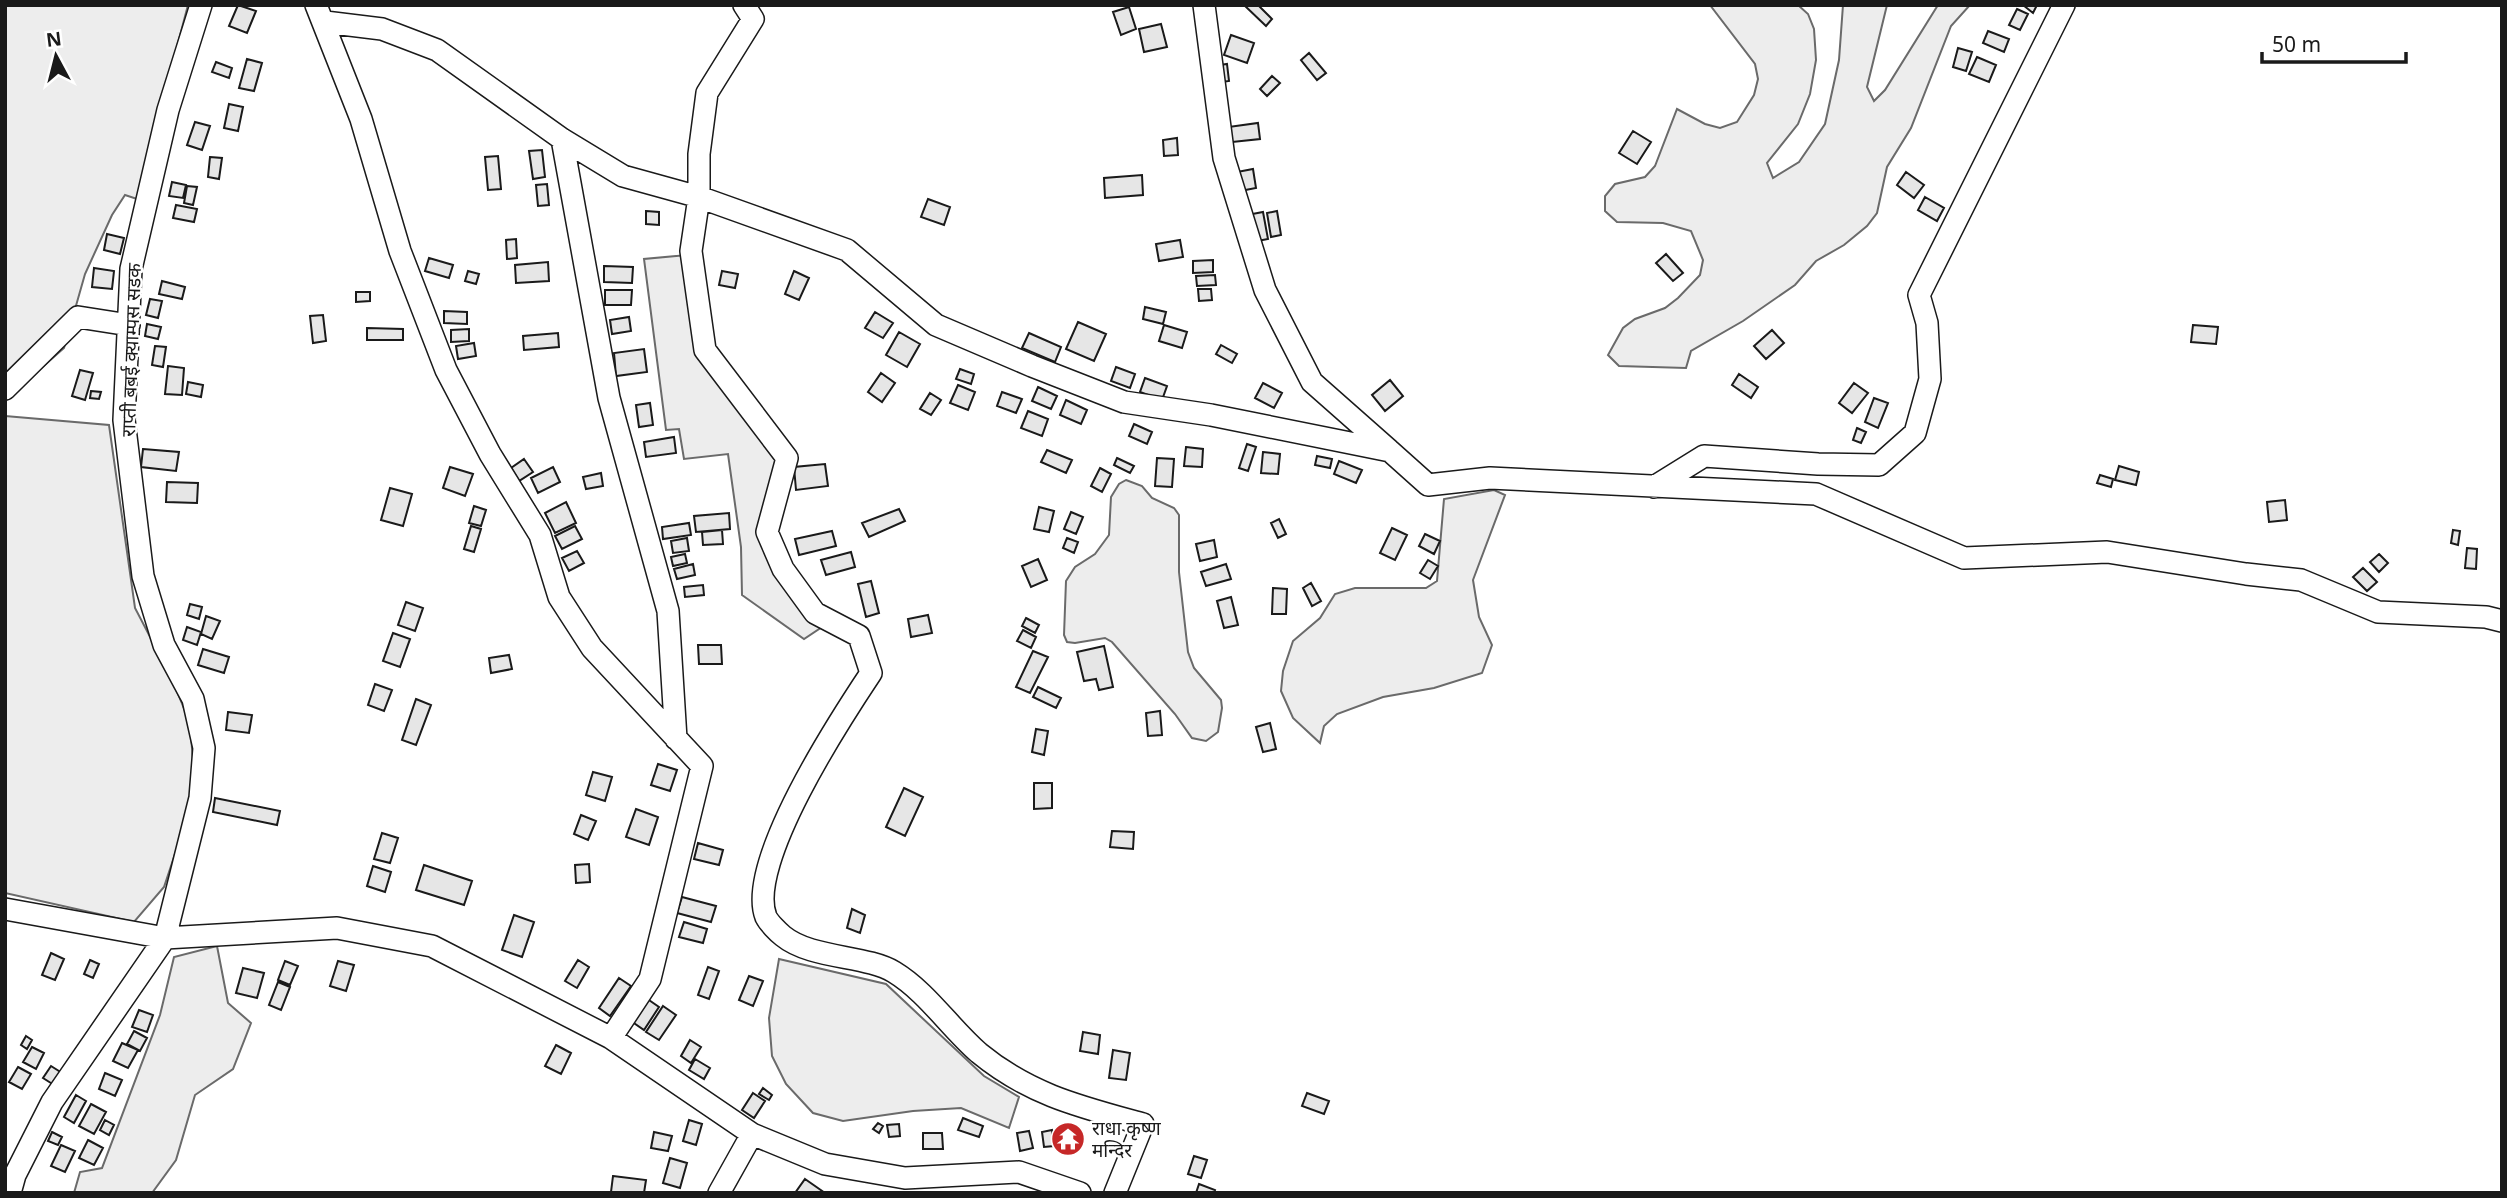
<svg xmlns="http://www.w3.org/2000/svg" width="2507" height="1198" font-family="'Noto Sans','Noto Sans Devanagari',sans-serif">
  <rect width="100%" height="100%" fill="#fff"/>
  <path fill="#ededed" stroke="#6a6a6a" stroke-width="2" d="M5,5H188L137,199L125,195L112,215L85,274L64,348L5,400Z
    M1710,5H1798L1808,14L1814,29L1816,60L1810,94L1798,124L1767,163L1773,178L1799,162L1825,124L1839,60L1843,5H1887L1867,87L1874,101L1885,90L1938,5H1970L1951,26L1911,128L1887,167L1877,213L1867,226L1844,245L1816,261L1795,285L1743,321L1691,351L1686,368L1619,366L1608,355L1623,328L1635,319L1665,308L1678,298L1700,275L1703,260L1691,231L1663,223L1617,222L1605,211V196L1615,184L1645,177L1655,166L1677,109L1705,124L1720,128L1737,122L1754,95L1758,79L1755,64Z
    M687,255L701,352L779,459L759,522L774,569L822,627L804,639L742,595L741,547L728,454L684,459L679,429L666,430L644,259Z
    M5,416L109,425L135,608L172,679L190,723L193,761L192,803L164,887L134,922L5,893Z
    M1126,480L1142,486L1152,498L1174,508L1179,515V572L1188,652L1194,668L1221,700L1222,708L1218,732L1206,741L1192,738L1175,714L1112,642L1105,638L1075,643L1067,642L1064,635L1066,581L1075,567L1095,554L1109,535L1111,497L1119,484Z
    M1494,490L1505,495L1473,580L1479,617L1492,645L1482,673L1434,688L1383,697L1337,714L1324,726L1320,743L1293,718L1281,691L1283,671L1293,641L1320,618L1335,594L1355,588H1426L1437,581L1444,499Z
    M217,946L228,1003L251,1023L233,1069L195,1095L176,1160L152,1193H74L80,1172L102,1168L160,1015L174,957Z
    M779,959L886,984L984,1076L1019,1097L1009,1128L961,1108L913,1111L843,1121L813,1113L786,1084L772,1056L769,1018Z"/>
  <path fill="#e6e6e6" stroke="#1a1a1a" stroke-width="2" d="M238,5L256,11L247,33L229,26Z
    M1244,5H1258L1272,19L1266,26Z
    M2023,5H2037L2033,13Z
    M1129,7L1136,29L1121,35L1113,12Z
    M2017,9L2028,14L2020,30L2009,25Z
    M1161,24L1167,47L1144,52L1139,29Z
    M1988,31L2009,39L2004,52L1983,43Z
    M1231,35L1254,43L1247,63L1224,55Z
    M1958,48L1972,52L1966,71L1953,67Z
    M1309,53L1326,73L1317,80L1301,60Z
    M1977,57L1996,65L1989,82L1969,74Z
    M247,59L262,63L254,91L239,88Z
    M216,62L232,68L229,78L212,72Z
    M1227,64L1229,81L1215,83L1213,66Z
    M1272,76L1280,83L1267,96L1260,89Z
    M229,104L243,107L238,131L224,128Z
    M195,122L210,126L202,150L187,145Z
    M1258,123L1260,139L1223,143L1221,128Z
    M1633,131L1651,142L1637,164L1619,153Z
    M1177,138L1178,155L1164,156L1163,140Z
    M542,150L545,177L533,179L529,151Z
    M498,156L501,189L488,190L485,157Z
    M210,157L222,158L219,179L208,177Z
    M1253,169L1256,188L1240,191L1237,172Z
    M1906,172L1924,185L1914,198L1897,185Z
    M1142,175L1143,195L1105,198L1104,178Z
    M172,182L186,185L183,198L169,196Z
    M547,184L549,205L538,206L536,185Z
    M187,186L197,187L193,205L184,203Z
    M1925,197L1944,208L1937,221L1918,210Z
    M928,199L950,207L944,225L921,217Z
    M176,205L197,209L194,222L173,218Z
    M646,211L659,212V225L646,224Z
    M1277,211L1281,235L1271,237L1267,213Z
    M1263,212L1268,239L1252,242L1247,215Z
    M107,234L124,238L120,254L104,250Z
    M516,239L517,258L507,259L506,240Z
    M1180,240L1183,257L1159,261L1156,244Z
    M1666,254L1683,273L1673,281L1656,263Z
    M429,258L453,265L449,278L425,271Z
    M1213,260V272L1193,273V261Z
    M548,262L549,281L516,283L515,265Z
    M604,266L633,267L632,283L604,282Z
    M94,268L114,271L112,289L92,287Z
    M468,271L479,274L476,284L465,281Z
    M722,271L738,274L735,288L719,285Z
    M794,271L809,278L799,300L785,294Z
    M1215,275L1216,285L1197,286L1196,276Z
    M162,281L185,287L182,299L159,294Z
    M1198,289H1211L1212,300L1199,301Z
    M605,290H632L631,305H605Z
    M356,292H370V301L356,302Z
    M150,299L162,301L158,318L146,315Z
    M1145,307L1166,312L1163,324L1143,319Z
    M444,311L467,312V324L444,323Z
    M875,312L893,323L883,338L865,328Z
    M323,315L326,341L313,343L310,316Z
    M629,317L631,331L612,334L610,320Z
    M1078,322L1106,334L1094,361L1066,349Z
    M147,324L161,327L158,339L145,336Z
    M1164,325L1187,332L1182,348L1159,341Z
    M2193,325L2218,327L2216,344L2191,342Z
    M367,328L403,329V340H367Z
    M469,329V341L451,342V330Z
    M1772,330L1784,343L1766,359L1754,346Z
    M899,332L920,344L907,367L886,355Z
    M558,333L559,347L524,350L523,336Z
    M1029,333L1061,347L1055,362L1022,348Z
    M474,343L476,356L458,359L456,346Z
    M1221,345L1237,354L1232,363L1216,354Z
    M155,346L166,347L163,367L152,365Z
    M644,349L647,372L616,376L614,353Z
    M168,366L184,368L182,395L165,394Z
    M1116,367L1135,374L1130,388L1111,381Z
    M960,369L974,374L971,384L956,379Z
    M80,370L93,373L85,400L72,396Z
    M881,373L895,383L882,402L868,392Z
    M1739,374L1758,387L1751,398L1732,385Z
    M1145,378L1167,386L1162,400L1140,392Z
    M1390,380L1403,396L1385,411L1372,395Z
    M188,382L203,385L201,397L186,394Z
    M1263,383L1282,393L1274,408L1255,398Z
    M1854,383L1868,393L1852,413L1839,403Z
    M958,385L975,392L968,410L950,403Z
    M1038,387L1057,396L1051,409L1032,401Z
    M91,391L101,392L99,399L90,398Z
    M1002,392L1022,399L1016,413L997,406Z
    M930,393L941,400L931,415L920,409Z
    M1874,398L1888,403L1878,428L1865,422Z
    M1066,400L1087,410L1081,424L1060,415Z
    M650,403L653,425L639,427L636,405Z
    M1028,411L1048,419L1042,436L1021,428Z
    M1134,424L1152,432L1147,444L1129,436Z
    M1857,428L1866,432L1861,443L1853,440Z
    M674,437L676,453L646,457L644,442Z
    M1247,444L1256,447L1248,471L1239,468Z
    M1186,447L1203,449L1202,467L1184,466Z
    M143,449L179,452L176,471L141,467Z
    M1047,450L1072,460L1066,473L1041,462Z
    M1263,452L1280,454L1278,474L1261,473Z
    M1317,456L1332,459L1330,468L1315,465Z
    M1117,458L1134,466L1130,473L1114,465Z
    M1157,458L1174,459L1172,487L1155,486Z
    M524,459L533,472L519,481L511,468Z
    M1339,461L1362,470L1356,483L1334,474Z
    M825,464L828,486L796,490L794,467Z
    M2119,466L2139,472L2136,485L2115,480Z
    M450,467L473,474L465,496L443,488Z
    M553,467L560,482L538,493L531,478Z
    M1100,468L1111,474L1102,492L1091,486Z
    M601,473L603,486L586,489L583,477Z
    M2100,475L2113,479L2111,487L2097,483Z
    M167,482L198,483L197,503L166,502Z
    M390,488L412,494L403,526L381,520Z
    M2285,500L2287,520L2269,522L2267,502Z
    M566,502L576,523L555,533L545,513Z
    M474,506L486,510L481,526L469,523Z
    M1039,507L1054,511L1049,532L1034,529Z
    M899,509L905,521L869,537L862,523Z
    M1071,512L1083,517L1076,534L1064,529Z
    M729,513L730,529L696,532L694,516Z
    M1279,519L1286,534L1278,538L1271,523Z
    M689,523L691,535L663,539L662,527Z
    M471,526L481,529L474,552L464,549Z
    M575,526L582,539L562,549L555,536Z
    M1392,528L1407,535L1395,560L1380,553Z
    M722,530L723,544L703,545L702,532Z
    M2453,530L2460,531L2458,545L2451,543Z
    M832,531L836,546L799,555L795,539Z
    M1425,534L1440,541L1434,554L1419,546Z
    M687,538L689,551L673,553L671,541Z
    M1067,538L1078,542L1074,553L1063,548Z
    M1214,540L1217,557L1200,561L1196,544Z
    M2467,548L2477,549L2476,569L2465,568Z
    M577,551L584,563L569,571L562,558Z
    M851,552L855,567L826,575L821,560Z
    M685,554L687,563L673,566L671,557Z
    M2379,554L2388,563L2379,572L2370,562Z
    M1038,559L1047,580L1031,587L1022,566Z
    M1428,560L1438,566L1430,579L1420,573Z
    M693,564L695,575L677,579L674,569Z
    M1226,564L1231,579L1206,586L1201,572Z
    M2363,568L2377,582L2367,591L2353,577Z
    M871,581L879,613L866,617L858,584Z
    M1311,583L1321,601L1312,606L1303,588Z
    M703,585L704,595L685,597L684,587Z
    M1273,588L1287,589L1286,614H1272Z
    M1231,597L1238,625L1224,628L1217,601Z
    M406,602L423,608L415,631L398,625Z
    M190,604L202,607L199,619L187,615Z
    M928,615L932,633L911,637L908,619Z
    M206,616L220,621L212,639L201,634Z
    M1026,618L1039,625L1035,633L1022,626Z
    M187,627L201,632L197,645L183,640Z
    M1023,630L1036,637L1031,648L1017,641Z
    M393,633L410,639L400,667L383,661Z
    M698,645H721L722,664H699Z
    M1104,646L1113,687L1099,690L1096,679L1084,681L1077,652Z
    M203,649L229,657L224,673L198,665Z
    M1033,651L1048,657L1030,693L1016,687Z
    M509,655L512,669L491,673L489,658Z
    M375,684L392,690L384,711L368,705Z
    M1038,687L1061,698L1056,708L1033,697Z
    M416,699L431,705L416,745L402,740Z
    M1160,711L1162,735L1148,736L1146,713Z
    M228,712L252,715L249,733L226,730Z
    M1270,723L1276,749L1263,752L1256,727Z
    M1036,729L1048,731L1044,755L1032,752Z
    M658,764L677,770L670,791L651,785Z
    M593,772L612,777L605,801L586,795Z
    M1034,783H1052V808L1034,809Z
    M904,788L923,797L905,836L886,827Z
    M215,798L280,811L277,825L213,812Z
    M636,809L658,817L649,845L626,837Z
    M581,815L596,821L588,840L574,834Z
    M1112,831L1134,832L1133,849L1110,847Z
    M382,833L398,838L390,863L374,859Z
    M698,843L723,850L719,865L694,859Z
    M589,864L590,882L576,883L575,865Z
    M424,865L472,881L464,905L416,890Z
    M373,866L391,872L385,892L367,886Z
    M682,897L716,906L711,922L677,913Z
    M852,909L865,915L860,933L847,928Z
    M514,915L534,922L522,957L502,950Z
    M684,922L707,929L703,943L679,937Z
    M51,953L64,959L55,980L42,975Z
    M90,960L99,964L93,978L84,974Z
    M578,960L589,967L577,988L565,981Z
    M285,961L298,966L290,985L278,980Z
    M338,961L354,965L346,991L330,986Z
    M708,967L719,971L709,999L698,995Z
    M243,968L264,973L257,998L236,993Z
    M749,976L763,981L753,1006L739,1000Z
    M619,978L631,986L610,1016L599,1008Z
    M278,982L290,987L281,1010L269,1005Z
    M646,998L659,1007L644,1030L631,1021Z
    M663,1006L676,1015L659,1040L646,1032Z
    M139,1010L153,1015L147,1032L132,1027Z
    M134,1031L147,1038L140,1051L127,1044Z
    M1083,1032L1100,1035L1098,1054L1080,1051Z
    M26,1036L32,1040L27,1049L21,1045Z
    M690,1040L701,1047L691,1063L681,1056Z
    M122,1043L138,1050L128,1068L113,1061Z
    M556,1045L571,1053L561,1074L545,1066Z
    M32,1047L44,1053L36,1069L23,1062Z
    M1113,1050L1130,1053L1126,1080L1109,1078Z
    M695,1059L710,1068L704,1079L689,1070Z
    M51,1066L62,1073L54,1085L43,1078Z
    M18,1067L31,1074L22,1089L9,1082Z
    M105,1073L122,1080L115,1096L99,1089Z
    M763,1088L772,1095L769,1100L759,1094Z
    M753,1093L765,1101L754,1118L742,1110Z
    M1307,1093L1329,1101L1324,1114L1302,1106Z
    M76,1095L86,1101L74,1123L64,1117Z
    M91,1104L106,1112L94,1134L79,1126Z
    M963,1118L983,1126L979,1137L958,1130Z
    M105,1120L114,1125L109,1135L100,1130Z
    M689,1120L702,1124L696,1145L683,1141Z
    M878,1123L883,1126L879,1133L873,1129Z
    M899,1124L900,1136L889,1137L887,1125Z
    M1052,1130L1054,1146L1044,1147L1042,1132Z
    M1029,1131L1033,1148L1020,1151L1017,1133Z
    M52,1132L62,1137L58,1145L48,1141Z
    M654,1132L672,1136L668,1151L651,1148Z
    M923,1133H942L943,1149H923Z
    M1072,1134L1073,1146L1062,1147L1061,1136Z
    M88,1140L103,1148L94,1165L79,1158Z
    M61,1145L75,1151L65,1172L51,1166Z
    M1194,1156L1207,1160L1201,1178L1188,1174Z
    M670,1158L687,1163L680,1188L663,1183Z
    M613,1176L646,1180L644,1193L611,1192Z
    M805,1179L825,1193H795Z
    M1199,1184L1215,1190L1214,1193H1196Z"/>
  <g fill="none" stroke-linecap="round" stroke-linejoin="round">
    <g stroke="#1a1a1a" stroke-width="24">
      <path id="minor" d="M316,5L361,119L400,251L446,370L490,454L540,535L559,597L592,648L702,766L650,979L611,1038
        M744,5L753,19L707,93L699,154V197L691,251L705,350L787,458L767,532L783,569L815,613L859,636L871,673C841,718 745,864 766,917C769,923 778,932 783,936C811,959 866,955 894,972C927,992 950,1028 979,1053C1030,1095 1081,1107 1143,1124L1115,1193
        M1204,5L1224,158L1265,290L1312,382L1389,450
        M325,22L382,29L437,50L562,139L623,176L699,197L847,250L936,325L1032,366L1124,402L1211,415L1390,451L1428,485L1490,478L1816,494L1964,558L2107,552L2246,574L2301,580L2378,612L2486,617L2502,621
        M562,139L609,398L668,611L676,739
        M5,389L78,317L129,325
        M1654,487L1704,456L1818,464L1879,465L1915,433L1930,379L1927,323L1919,295L2064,5
        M5,909L165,938L337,928L432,946L611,1038L752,1134L825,1164L905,1178L1019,1172L1080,1193
        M10,1193L15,1175L52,1102L165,938L200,798L204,748L193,699L164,645L143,576L124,420L131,269L168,110L201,5
        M719,1193L752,1134"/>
    </g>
    <use href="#minor" stroke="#fff" stroke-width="21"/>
  </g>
  <defs>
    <g id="temple-disc" transform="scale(1.75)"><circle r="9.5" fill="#c62828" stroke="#fff"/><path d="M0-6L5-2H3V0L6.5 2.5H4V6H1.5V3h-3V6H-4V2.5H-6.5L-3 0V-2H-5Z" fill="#fff"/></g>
  </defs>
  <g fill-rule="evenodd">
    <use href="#temple-disc" x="1068" y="1139"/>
  </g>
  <g text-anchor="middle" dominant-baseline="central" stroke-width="5" stroke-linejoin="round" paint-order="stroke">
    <g font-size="19" fill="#1a1a1a" stroke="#fff">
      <text transform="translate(131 350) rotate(-88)">राप्ती बबई क्याम्पस सडक</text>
    </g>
    <g font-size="19" fill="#1a1a1a" stroke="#fff" text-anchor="start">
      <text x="1092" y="1128">राधा कृष्ण<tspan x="1092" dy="22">मन्दिर</tspan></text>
    </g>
  </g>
  <rect width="2507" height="1198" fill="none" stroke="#1a1a1a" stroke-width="14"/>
  <g transform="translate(56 56) rotate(353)" stroke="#ffffff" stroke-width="5" paint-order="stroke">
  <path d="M0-5L12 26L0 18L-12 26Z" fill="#1a1a1a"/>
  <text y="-10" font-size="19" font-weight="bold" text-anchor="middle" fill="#1a1a1a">N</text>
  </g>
  <path d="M2262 52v10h144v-10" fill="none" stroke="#1a1a1a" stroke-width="3.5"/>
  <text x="2272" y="52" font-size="21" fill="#1a1a1a" stroke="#ffffff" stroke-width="5" paint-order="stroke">50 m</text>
</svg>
